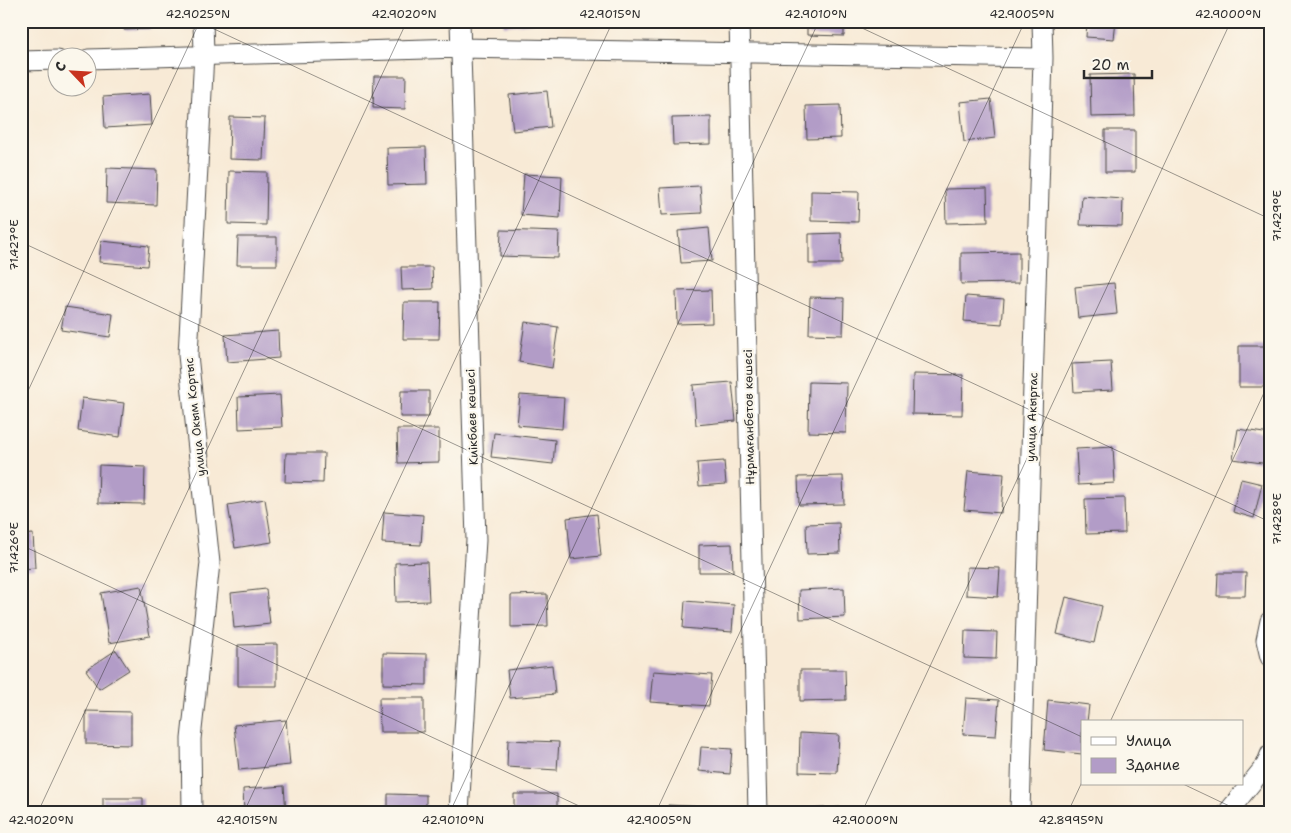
<svg xmlns="http://www.w3.org/2000/svg" width="1291" height="833" font-family="'Shantell Sans',sans-serif">
  <rect width="100%" height="100%" fill="#fbf7ec"/>
  <filter id="ink" filterUnits="userSpaceOnUse"><feTurbulence type="fractalNoise" baseFrequency=".02" numOctaves="2"/><feDisplacementMap in="SourceGraphic" scale="10" xChannelSelector="R" yChannelSelector="G"/><feConvolveMatrix kernelMatrix="1 2 1 2 8 2 1 2 1" color-interpolation-filters="sRGB"/></filter>
  <filter id="wash" filterUnits="userSpaceOnUse"><feTurbulence type="fractalNoise" baseFrequency=".0096" numOctaves="4" result="noise"/><feDisplacementMap in="SourceGraphic" scale="20" xChannelSelector="R" yChannelSelector="G"/><feGaussianBlur stdDeviation="1.12" result="paint"/><feColorMatrix in="noise" values="0 0 0 0 0 0 0 0 0 0 0 0 0 0 0 0 0 1.4 0 .05"/><feComposite in="paint" operator="in"/></filter>
  <g filter="url(#wash)">
    <rect width="100%" height="100%" fill="#f8ead6"/>
    <g id="blocks">
      <path fill="#b29cc7" d="M124,21H151V29L124,30Z
        M503,21H534V23L504,26Z
        M807,21H844V36L807,35Z
        M1087,21H1116L1114,39L1086,37Z
        M1134,74L1135,116L1091,117L1090,75Z
        M374,76H406L405,109L373,108Z
        M547,91L551,127L513,131L509,95Z
        M150,94L152,125L105,128L103,97Z
        M991,99L995,138L964,142L960,102Z
        M840,105L841,138L807,139L806,106Z
        M230,117L265,118L263,160L229,159Z
        M711,117V144L673,145L672,118Z
        M1105,130H1135V172H1105Z
        M426,147L427,184L388,185L387,148Z
        M107,168L157,170L156,205L106,203Z
        M229,171L267,172L266,225L228,224Z
        M524,174L562,176L560,218L521,215Z
        M700,186L702,213L662,215L660,188Z
        M987,188L988,222L946,223L945,189Z
        M811,191L859,192L858,222L811,221Z
        M1082,196L1123,199L1122,226L1080,225Z
        M709,228L712,261L681,263L678,231Z
        M501,230L559,232L558,258L500,256Z
        M841,233L842,264H809V234Z
        M238,237H277V265H237Z
        M101,241L149,246L147,266L99,262Z
        M1019,252V283L961,284V253Z
        M401,267H432L433,289L402,290Z
        M1114,283L1117,314L1078,318L1075,287Z
        M711,290L712,323L677,324L676,291Z
        M966,296L1004,299L1002,324L964,321Z
        M810,297L844,298L843,335L809,334Z
        M404,302H440L439,339H403Z
        M65,307L113,314L110,337L61,330Z
        M525,322L558,327L552,368L519,362Z
        M278,331L279,358L227,362L225,335Z
        M1239,346H1270V387H1239Z
        M1111,362L1113,390L1074,392L1072,364Z
        M913,374L963,375L962,415L912,414Z
        M732,382L736,421L696,425L693,385Z
        M809,382L847,383L846,433L808,432Z
        M401,391H429V417H400Z
        M280,395L282,427L239,429L238,397Z
        M520,395L564,398L562,429L517,425Z
        M82,398L124,403L120,437L78,431Z
        M397,429H439V462L398,463Z
        M1238,429L1270,434L1269,464L1233,459Z
        M494,433L555,440L553,464L491,457Z
        M1113,447L1115,483L1078,485L1076,449Z
        M286,453H324L323,483L285,482Z
        M724,461L726,484L699,486L697,463Z
        M99,465L145,467L144,504L98,503Z
        M968,471L1004,474L1001,513L964,510Z
        M843,476L844,504L799,505L798,477Z
        M1241,479L1262,484L1254,518L1233,512Z
        M1124,498L1125,533L1086,534L1085,499Z
        M265,499L272,542L235,548L228,505Z
        M384,512L423,515L421,545L382,543Z
        M597,514L601,556L571,559L567,518Z
        M839,523L840,553L807,554L806,524Z
        M33,534L35,568L21,569V535Z
        M732,544L733,572H699V545Z
        M427,562L429,601L396,602L395,563Z
        M967,567L1000,568L998,597L966,595Z
        M1218,573H1246L1245,596H1217Z
        M141,586L150,636L109,643L101,593Z
        M844,588L845,617L800,619L799,590Z
        M266,589L270,624L234,628L231,593Z
        M547,594L548,626L511,627V595Z
        M1066,597L1102,606L1094,643L1057,634Z
        M685,601L734,605L732,632L683,628Z
        M965,631L997,632L996,659L964,658Z
        M277,644V686H238V645Z
        M116,650L129,670L99,689L86,670Z
        M383,653L427,654V685L383,684Z
        M552,665L555,694L510,698L507,670Z
        M800,670H845L846,700L800,701Z
        M653,671L712,675L709,706L650,702Z
        M379,698H424V732H380Z
        M966,698L999,700L996,736L963,734Z
        M1048,700L1089,705L1087,722H1082V754L1044,750Z
        M86,711L131,712V745L86,744Z
        M286,720L290,765L239,770L234,725Z
        M800,733L839,735L837,773L799,772Z
        M508,740L559,742L557,770L507,767Z
        M701,747L732,749L730,774L699,771Z
        M284,786L286,812H244L243,789Z
        M388,794L426,795V812H388Z
        M514,794H557V812H514Z
        M103,798H143V812H103Z
        M668,805L706,807L705,812H668Z
        M843,807V812H805V809Z
        M961,808H994V812H961Z"/>
    </g>
  </g>
  <g filter="url(#ink)">
    <use href="#blocks" fill-opacity="0" stroke="#4a4845" stroke-width="1"/>
    <g fill="none" stroke-linecap="round" stroke-linejoin="round">
      <g stroke="#4a4845" stroke-width="21">
        <path id="minor" d="M739,21L758,812
          M88,59L460,48L1043,58
          M21,61L58,60
          M1270,621L1266,640L1270,657
          M192,812L191,739L210,563L188,355L204,54L203,21
          M459,812L476,540L460,21
          M1020,812L1043,58L1042,21
          M1228,812L1266,765L1270,755"/>
      </g>
      <use href="#minor" stroke="#fff" stroke-width="19"/>
    </g>
  </g>
  <path fill="none" stroke="#2b2b2b" stroke-width="1" stroke-opacity="0.45" d="M197,21L1270,522M847,21L1270,219M21,242L1082,737M21,406L200,21M21,545L592,812M1110,722L1270,380M1183,784L1242,812M38,812L407,21M244,812L613,21M450,812L819,21M656,812L1025,21M862,812L1231,21M1068,812L1082,782"/>
  <g text-anchor="middle" dominant-baseline="central" stroke-width="4.5" stroke-linejoin="round" paint-order="stroke">
    <g font-size="12" fill="#2b2b2b" stroke="#fbf7ec">
      <text transform="translate(195 417) rotate(-96)">улица Окым Кортыс</text>
      <text transform="translate(472 417) rotate(-92)">Киікбаев көшесі</text>
      <text transform="translate(749 417) rotate(-91)">Нұрмағанбетов көшесі</text>
      <text transform="translate(1032 417) rotate(-88)">улица Акыртас</text>
    </g>
  </g>
  <rect width="1291" height="833" fill="none" stroke="#fbf7ec" stroke-width="55"/>
  <rect x="1081" y="720" width="162" height="65" fill="#fbf7ec" stroke="#a8a59f"/>
  <rect x="1091" y="737" width="25" height="8" fill="#ffffff" stroke="#a8a59f"/>
  <text x="1126" y="746" font-size="15" fill="#2b2b2b">Улица</text>
  <rect x="1091" y="758" width="25" height="15" fill="#b29cc7" stroke="#a8a59f"/>
  <text x="1126" y="770" font-size="15" fill="#2b2b2b">Здание</text>
  <g transform="translate(72 72) rotate(295)"><circle r="24" fill="#fbf7ec" stroke="#a8a59f"/>
  <path d="M0-4L9 19L0 12L-9 19Z" fill="#c8321e"/>
  <text y="-8" font-size="14" font-weight="bold" text-anchor="middle" fill="#2b2b2b">С</text>
  </g>
  <path d="M1084 70v8h68v-8" fill="none" stroke="#2b2b2b" stroke-width="2.5"/>
  <text x="1091" y="70" font-size="15" fill="#2b2b2b" stroke="#fbf7ec" stroke-width="4" paint-order="stroke">20 m</text>
  <rect x="28" y="28" width="1236" height="778" fill="none" stroke="#2b2b2b" stroke-width="2"/>
  <g font-size="12" text-anchor="middle" fill="#2b2b2b">
    <text x="198" y="18">42.9025°N</text>
    <text x="404" y="18">42.9020°N</text>
    <text x="610" y="18">42.9015°N</text>
    <text x="816" y="18">42.9010°N</text>
    <text x="1022" y="18">42.9005°N</text>
    <text x="1228" y="18">42.9000°N</text>
    <text transform="translate(1277 216) rotate(-90)" y="4">71.429°E</text>
    <text transform="translate(14 245) rotate(-90)" y="4">71.427°E</text>
    <text transform="translate(1277 519) rotate(-90)" y="4">71.428°E</text>
    <text transform="translate(14 548) rotate(-90)" y="4">71.426°E</text>
    <text x="41" y="824">42.9020°N</text>
    <text x="247" y="824">42.9015°N</text>
    <text x="453" y="824">42.9010°N</text>
    <text x="659" y="824">42.9005°N</text>
    <text x="865" y="824">42.9000°N</text>
    <text x="1071" y="824">42.8995°N</text>
  </g>
</svg>
